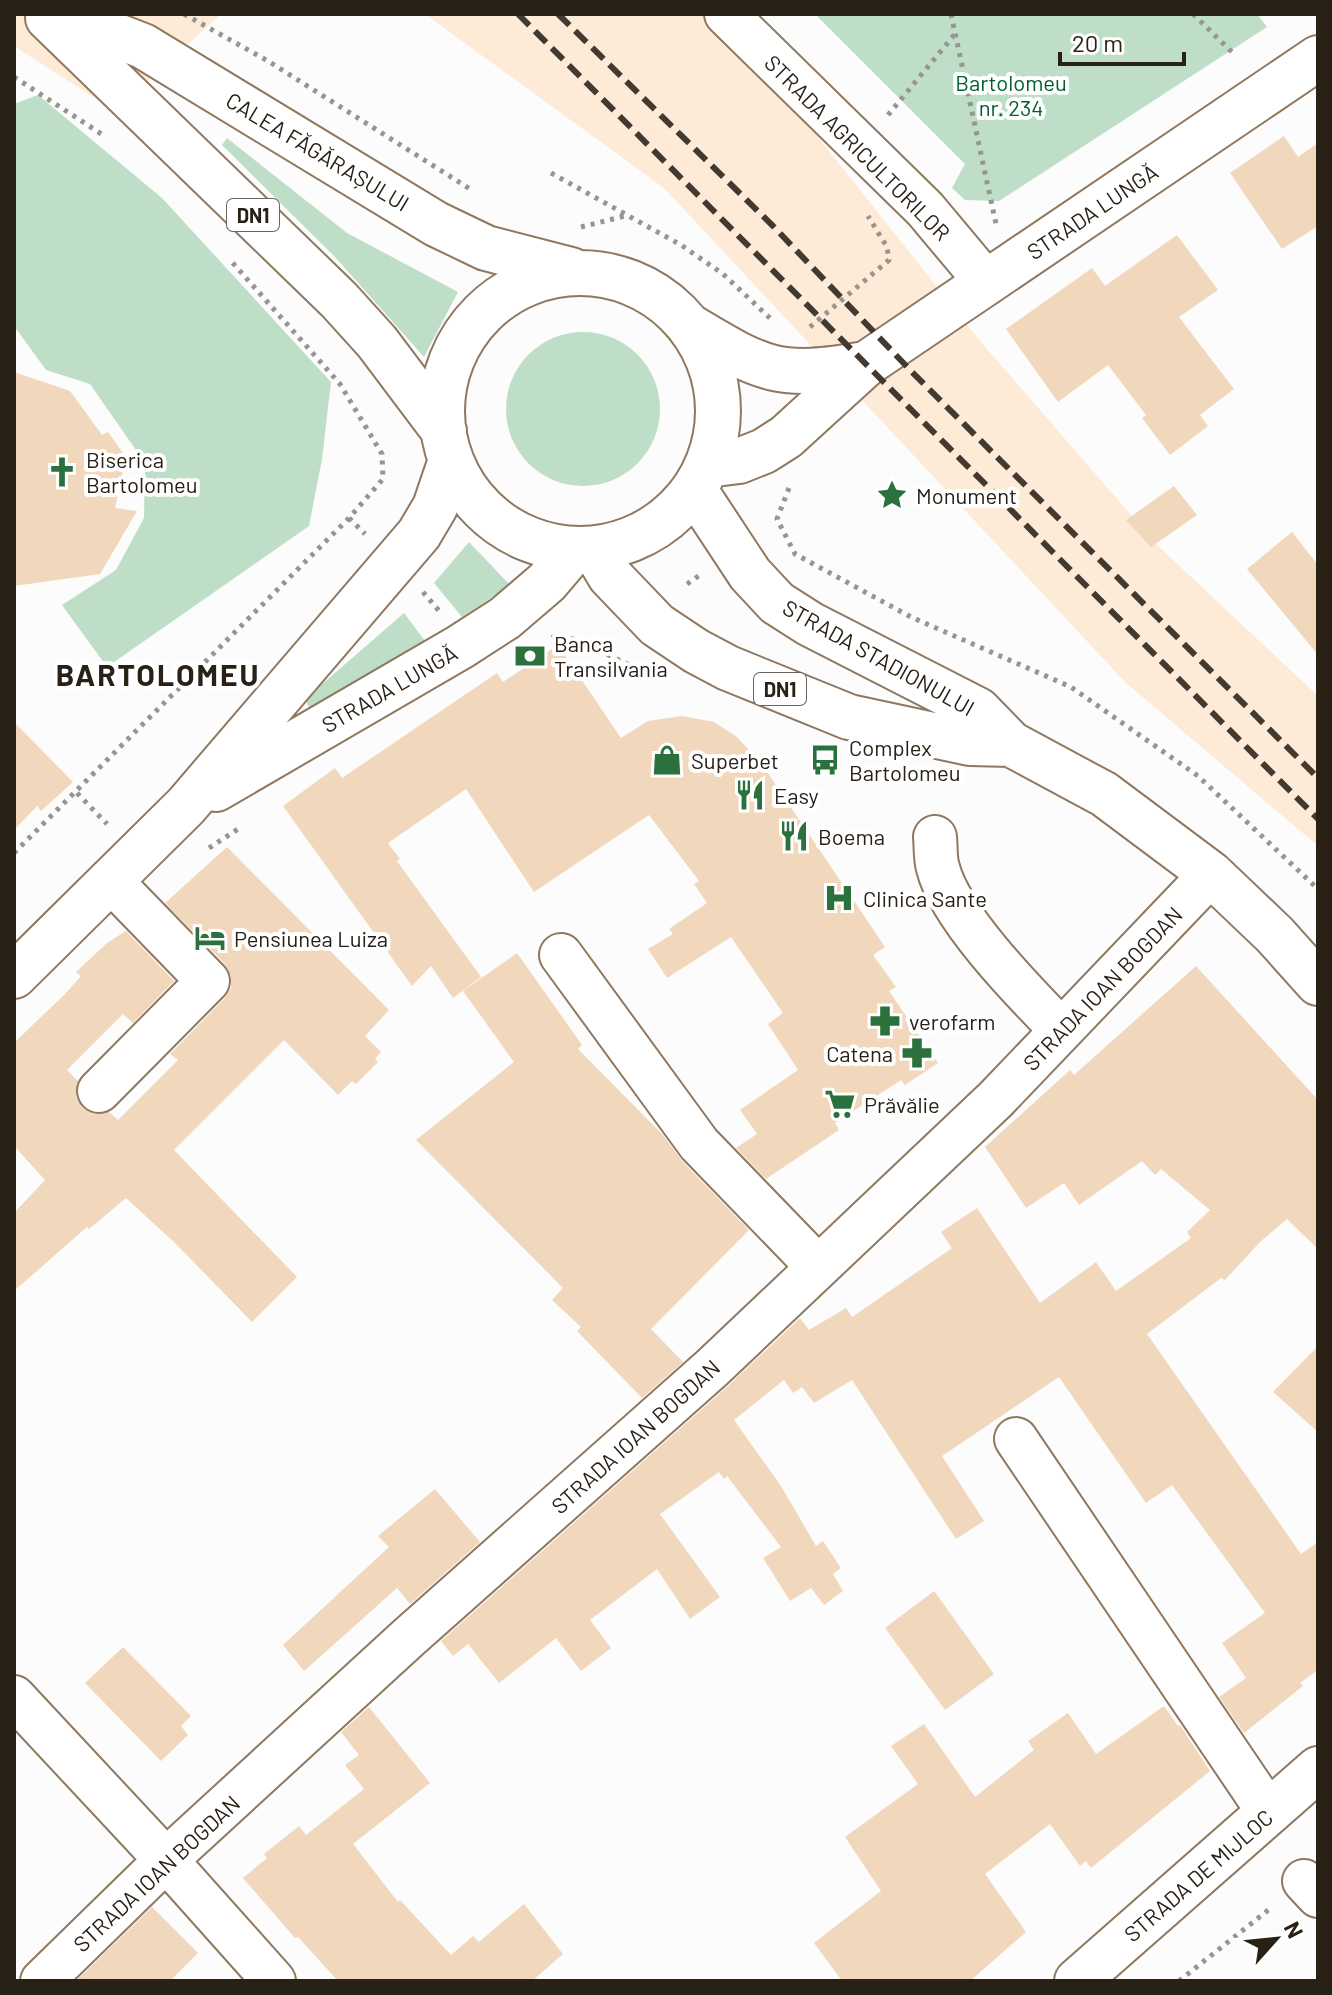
<svg xmlns="http://www.w3.org/2000/svg" width="1332" height="1995" font-family="Barlow,sans-serif">
  <rect width="100%" height="100%" fill="#fcfcfc"/>
  <path fill="#feebd7" d="M14,14H221L115,111L14,46Z
    M425,14H720L981,342L1157,545L1318,696V846L1126,683L664,188Z"/>
  <path fill="#bedec8" d="M815,14H1257L1267,27L999,201L965,200L952,188L965,164Z
    M38,95L162,198L331,382L322,459L309,526L107,667L62,605L116,570L144,518L145,463L90,384L46,370L14,326V104Z
    M227,138L347,233L458,292L424,357L335,257L222,145Z
    M506 409a77 77 0 1 1 154 0a77 77 0 1 1-154 0Z
    M469,542L510,585L462,617L434,583Z
    M404,613L425,641L311,712L305,699Z"/>
  <path fill="#f1d7bc" d="M1284,136L1298,157L1318,143V226L1282,249L1230,173Z
    M1177,235L1218,290L1179,317L1234,389L1200,415L1208,426L1170,455L1142,418L1146,415L1108,365L1058,402L1006,329L1092,268L1105,286Z
    M14,372L70,391L102,435L108,432L126,457L115,508L137,511L100,574L14,586Z
    M1174,486L1197,515L1151,547L1126,520Z
    M1292,532L1318,565V655L1247,569Z
    M558,645L621,738L648,721L682,716L714,722L737,737L761,763L885,947L873,955L896,987L889,991L938,1063L905,1085L901,1080L835,1123L839,1130L766,1179L736,1148L757,1134L740,1110L798,1070L768,1024L783,1013L731,937L667,978L648,949L673,934L669,929L707,903L694,884L699,881L649,815L534,892L466,789L388,843L400,859L397,861L481,977L453,998L431,966L412,986L283,806L335,768L342,778L497,673L503,682Z
    M14,722L73,782L41,811L37,806L14,830Z
    M227,847L389,1010L365,1036L381,1052L375,1059L378,1062L356,1084L352,1081L338,1095L284,1040L174,1150L297,1277L252,1322L176,1244L126,1198L89,1229L87,1227L14,1291V1213L45,1180L14,1146V1043L65,994L81,976L76,972L107,943L126,931L174,981L133,1023L123,1014L67,1070L78,1081L76,1097L82,1107L94,1114L109,1112L118,1120L178,1060L170,1054L225,998L231,988V976L225,964L165,903Z
    M517,953L582,1045L578,1049L662,1134L682,1161L749,1230L651,1329L683,1362L642,1398L577,1331L581,1327L552,1300L563,1288L416,1140L514,1062L463,991Z
    M1196,966L1318,1100V1249L1287,1219L1260,1242L1225,1280L1221,1278L1147,1334L1301,1554L1318,1542V1670L1300,1683L1303,1686L1244,1733L1219,1697L1246,1678L1222,1643L1265,1613L1172,1485L1146,1503L1059,1377L942,1456L984,1521L956,1539L852,1380L814,1403L802,1387L793,1393L784,1380L734,1420L781,1486L816,1546L823,1541L841,1568L833,1574L843,1591L824,1605L811,1588L790,1601L763,1558L781,1547L727,1476L724,1479L719,1472L660,1514L720,1597L690,1619L657,1569L590,1620L611,1648L581,1671L556,1638L499,1683L468,1644L453,1656L441,1641L728,1386L800,1318L809,1330L846,1308L852,1317L952,1248L941,1232L977,1208L1040,1303L1096,1262L1116,1291L1191,1238L1187,1232L1210,1210L1161,1169L1155,1175L1142,1161L1079,1205L1064,1183L1026,1208L985,1147L1070,1070L1074,1075Z
    M1318,1346V1432L1273,1392Z
    M435,1489L480,1542L410,1604L397,1588L304,1671L283,1645L389,1547L378,1536Z
    M934,1591L994,1674L945,1710L885,1628Z
    M123,1647L191,1716L181,1726L188,1735L161,1761L85,1683Z
    M1164,1706L1178,1726L1180,1725L1210,1771L1091,1868L1086,1861L1080,1866L1050,1824L985,1874L1026,1932L970,1981H842L814,1943L881,1891L845,1837L918,1784L891,1746L924,1724L975,1797L1034,1750L1028,1741L1068,1713L1096,1754Z
    M369,1707L430,1783L353,1844L398,1902L400,1900L451,1955L473,1936L479,1942L524,1904L563,1954L532,1981H338L298,1937L295,1938L243,1878L267,1858L264,1854L299,1826L306,1835L364,1789L345,1765L359,1755L341,1732Z
    M152,1907L198,1953L170,1981H76Z"/>
  <g fill="none" stroke-linecap="round" stroke-linejoin="round">
    <g stroke="#8f785f" stroke-width="46">
      <path id="minor" d="M726,14L925,209L987,283
        M935,837C936,847 935,859 938,868C950,917 1025,993 1061,1030
        M561,955L699,1144L818,1267
        M99,1091L208,981L110,880
        M1016,1439L1269,1813
        M14,1697L166,1860L274,1981
        M1304,1881L1318,1896
        M42,1981L166,1860L408,1638L712,1368L996,1099L1211,874"/>
    </g>
    <g stroke="#8f785f" stroke-width="48">
      <path id="major" d="M61,14L143,46L436,224L486,248L571,270
        M48,18L339,300L377,342L444,431
        M442 411a138 138 0 1 1 276 0a138 138 0 1 1-276 0Z
        M689,326C764,371 777,379 866,364
        M707,465L739,461L764,451L786,437L866,364L1318,58
        M694,489L750,574L777,603L810,624L978,710L1011,744L1104,794L1211,874L1275,935L1318,983
        M594,549L610,576L657,625L696,651L728,668L849,717L970,743L1011,744
        M216,789L460,647L505,618L547,582L575,549
        M14,976L186,806L419,534L435,507L451,460
        M1077,1981L1318,1769"/>
    </g>
    <path stroke="#98948f" stroke-width="5" stroke-dasharray="4 6" stroke-linecap="butt" d="M184,14L268,61L470,189
      M951,14L996,224
      M1193,14L1234,54
      M14,77L103,135
      M888,115L955,34
      M551,173L681,245L723,274L772,320
      M581,227L625,216
      M810,327L889,260L887,247L868,216
      M789,488L777,519L795,554L911,617L1071,687L1198,776L1318,889
      M349,518L365,534
      M687,584L700,575
      M423,592L440,612
      M552,638L557,635L581,641L635,668
      M77,793L107,824
      M209,848L238,829
      M14,853L349,518L383,479L382,454L340,384L232,262
      M1179,1981L1272,1907"/>
    <use href="#minor" stroke="#fff" stroke-width="42"/>
    <use href="#major" stroke="#fff" stroke-width="44"/>
    <path stroke="#423a31" stroke-width="6" stroke-dasharray="16 8" stroke-linecap="butt" d="M518,14L1318,819
      M558,14L773,226L912,372L1318,778"/>
  </g>
  <defs>
    <g id="church-bare" transform="scale(2.4)"><path d="M-1.2-6h2.4v3.5h3.3v2.4h-3.3V6h-2.4V-.1h-3.3v-2.4h3.3Z" fill="#2b713e" stroke="#fff" stroke-width="2.5" paint-order="stroke"/></g>
    <g id="sight-bare" transform="scale(2.4)"><path d="M0-6L1.8-2.2L6-1.7L2.9 1.2L3.7 5.4L0 3.3L-3.7 5.4L-2.9 1.2L-6-1.7L-1.8-2.2Z" fill="#2b713e" stroke="#fff" stroke-width="2.5" paint-order="stroke"/></g>
    <g id="bank-bare" transform="scale(2.4)"><path d="M-6-4H6V4H-6ZM0-2.3a2.3 2.3 0 1 0 0 4.6a2.3 2.3 0 1 0 0-4.6Z" fill="#2b713e" stroke="#fff" stroke-width="2.5" paint-order="stroke"/></g>
    <g id="shop-bare" transform="scale(2.4)"><path d="M-5-2.5h2.3a2.7 3.5 0 0 1 5.4 0H5L5.5 6h-11ZM-1.5-2.5h3a1.5 2.3 0 0 0-3 0Z" fill="#2b713e" stroke="#fff" stroke-width="2.5" paint-order="stroke"/></g>
    <g id="bus-bare" transform="scale(2.4)"><path d="M-5-6H5V4H4V6H2V4H-2V6H-4V4H-5ZM-3.5-4V0h7V-4ZM-3.5 1.2v1.5H-2V1.2ZM2 1.2v1.5H3.5V1.2Z" fill="#2b713e" stroke="#fff" stroke-width="2.5" paint-order="stroke"/></g>
    <g id="restaurant-bare" transform="scale(2.4)"><path d="M-5-6h1v4h1v-4h1v4h1v-4h1v5L-1.5 .5V6h-2V.5L-5-1ZM5-6V6H3V1.5H1.5Q1.5-4 5-6Z" fill="#2b713e" stroke="#fff" stroke-width="2.5" paint-order="stroke"/></g>
    <g id="hospital-bare" transform="scale(2.4)"><path d="M-5-5h3v3.5h4V-5h3V5h-3V1.5h-4V5h-3Z" fill="#2b713e" stroke="#fff" stroke-width="2.5" paint-order="stroke"/></g>
    <g id="hotel-bare" transform="scale(2.4)"><path d="M-6-4.5h1.5V1H6V5H4.5V3h-9V5H-6ZM-4 0a1.8 1.8 0 1 1 3.6 0ZM.5 0V-2.5h3Q6-2.5 6 0Z" fill="#2b713e" stroke="#fff" stroke-width="2.5" paint-order="stroke"/></g>
    <g id="pharmacy-bare" transform="scale(2.4)"><path d="M-2-6h4v4h4v4h-4v4h-4v-4h-4v-4h4Z" fill="#2b713e" stroke="#fff" stroke-width="2.5" paint-order="stroke"/></g>
    <g id="supermarket-bare" transform="scale(2.4)"><path d="M-6-5.5h2.5l.6 2H6L4.5 2H-2.5L-4.4-4H-6ZM-1.5 3.2a1.3 1.3 0 1 0 .1 0ZM3 3.2a1.3 1.3 0 1 0 .1 0Z" fill="#2b713e" stroke="#fff" stroke-width="2.5" paint-order="stroke"/></g>
  </defs>
  <g fill-rule="evenodd">
    <use href="#church-bare" x="62" y="472"/>
    <use href="#sight-bare" x="892" y="495"/>
    <use href="#bank-bare" x="530" y="656"/>
    <use href="#shop-bare" x="667" y="760"/>
    <use href="#bus-bare" x="825" y="760"/>
    <use href="#restaurant-bare" x="750" y="795"/>
    <use href="#restaurant-bare" x="794" y="836"/>
    <use href="#hospital-bare" x="839" y="898"/>
    <use href="#hotel-bare" x="210" y="938"/>
    <use href="#pharmacy-bare" x="885" y="1021"/>
    <use href="#pharmacy-bare" x="917" y="1053"/>
    <use href="#supermarket-bare" x="840" y="1104"/>
  </g>
  <g text-anchor="middle" dominant-baseline="central" stroke-width="8" stroke-linejoin="round" paint-order="stroke">
    <g fill="#fff" stroke="#69635c" stroke-width="2">
      <rect x="227" y="199" width="52" height="32" rx="6"/>
      <rect x="754" y="673" width="52" height="32" rx="6"/>
    </g>
    <g font-size="20" font-weight="bold" fill="#292016">
      <text x="253" y="215">DN1</text>
      <text x="780" y="689">DN1</text>
    </g>
    <g font-size="22" fill="#015d34" stroke="#fff">
      <text x="1011" y="82">Bartolomeu<tspan x="1011" dy="25">nr. 234</tspan></text>
    </g>
    <g font-size="22" fill="#292016" stroke="#fff">
      <text transform="translate(858 147) rotate(45)">STRADA AGRICULTORILOR</text>
      <text transform="translate(318 151) rotate(31)">CALEA FĂGĂRAȘULUI</text>
      <text transform="translate(1092 211) rotate(-34)">STRADA LUNGĂ</text>
      <text transform="translate(879 657) rotate(29)">STRADA STADIONULUI</text>
      <text transform="translate(389 688) rotate(-30)">STRADA LUNGĂ</text>
      <text transform="translate(1102 988) rotate(-46)">STRADA IOAN BOGDAN</text>
      <text transform="translate(635 1436) rotate(-42)">STRADA IOAN BOGDAN</text>
      <text transform="translate(156 1873) rotate(-43)">STRADA IOAN BOGDAN</text>
      <text transform="translate(1198 1875) rotate(-41)">STRADA DE MIJLOC</text>
    </g>
    <g font-size="22" fill="#292016" stroke="#fff" text-anchor="start">
      <text x="86" y="459">Biserica<tspan x="86" dy="25">Bartolomeu</tspan></text>
      <text x="916" y="495">Monument</text>
      <text x="554" y="643">Banca<tspan x="554" dy="25">Transilvania</tspan></text>
      <text x="849" y="747">Complex<tspan x="849" dy="25">Bartolomeu</tspan></text>
      <text x="691" y="760">Superbet</text>
      <text x="774" y="795">Easy</text>
      <text x="818" y="836">Boema</text>
      <text x="863" y="898">Clinica Sante</text>
      <text x="234" y="938">Pensiunea Luiza</text>
      <text x="909" y="1021">verofarm</text>
      <text x="893" y="1053" text-anchor="end">Catena</text>
      <text x="864" y="1104">Prăvălie</text>
    </g>
    <g font-size="30" font-weight="bold" letter-spacing="2" fill="#292016" stroke="#fff">
      <text x="158" y="674">BARTOLOMEU</text>
    </g>
  </g>
  <rect width="1332" height="1995" fill="none" stroke="#292016" stroke-width="32"/>
  <g transform="translate(1276 1939) rotate(63)" stroke="#ffffff" stroke-width="6" paint-order="stroke">
  <path d="M0-6L14 30L0 20L-14 30Z" fill="#292016"/>
  <text y="-12" font-size="22" font-weight="bold" text-anchor="middle" fill="#292016">N</text>
  </g>
  <path d="M1060 52v12h124v-12" fill="none" stroke="#292016" stroke-width="4"/>
  <text x="1072" y="52" font-size="24" fill="#292016" stroke="#ffffff" stroke-width="6" paint-order="stroke">20 m</text>
</svg>
